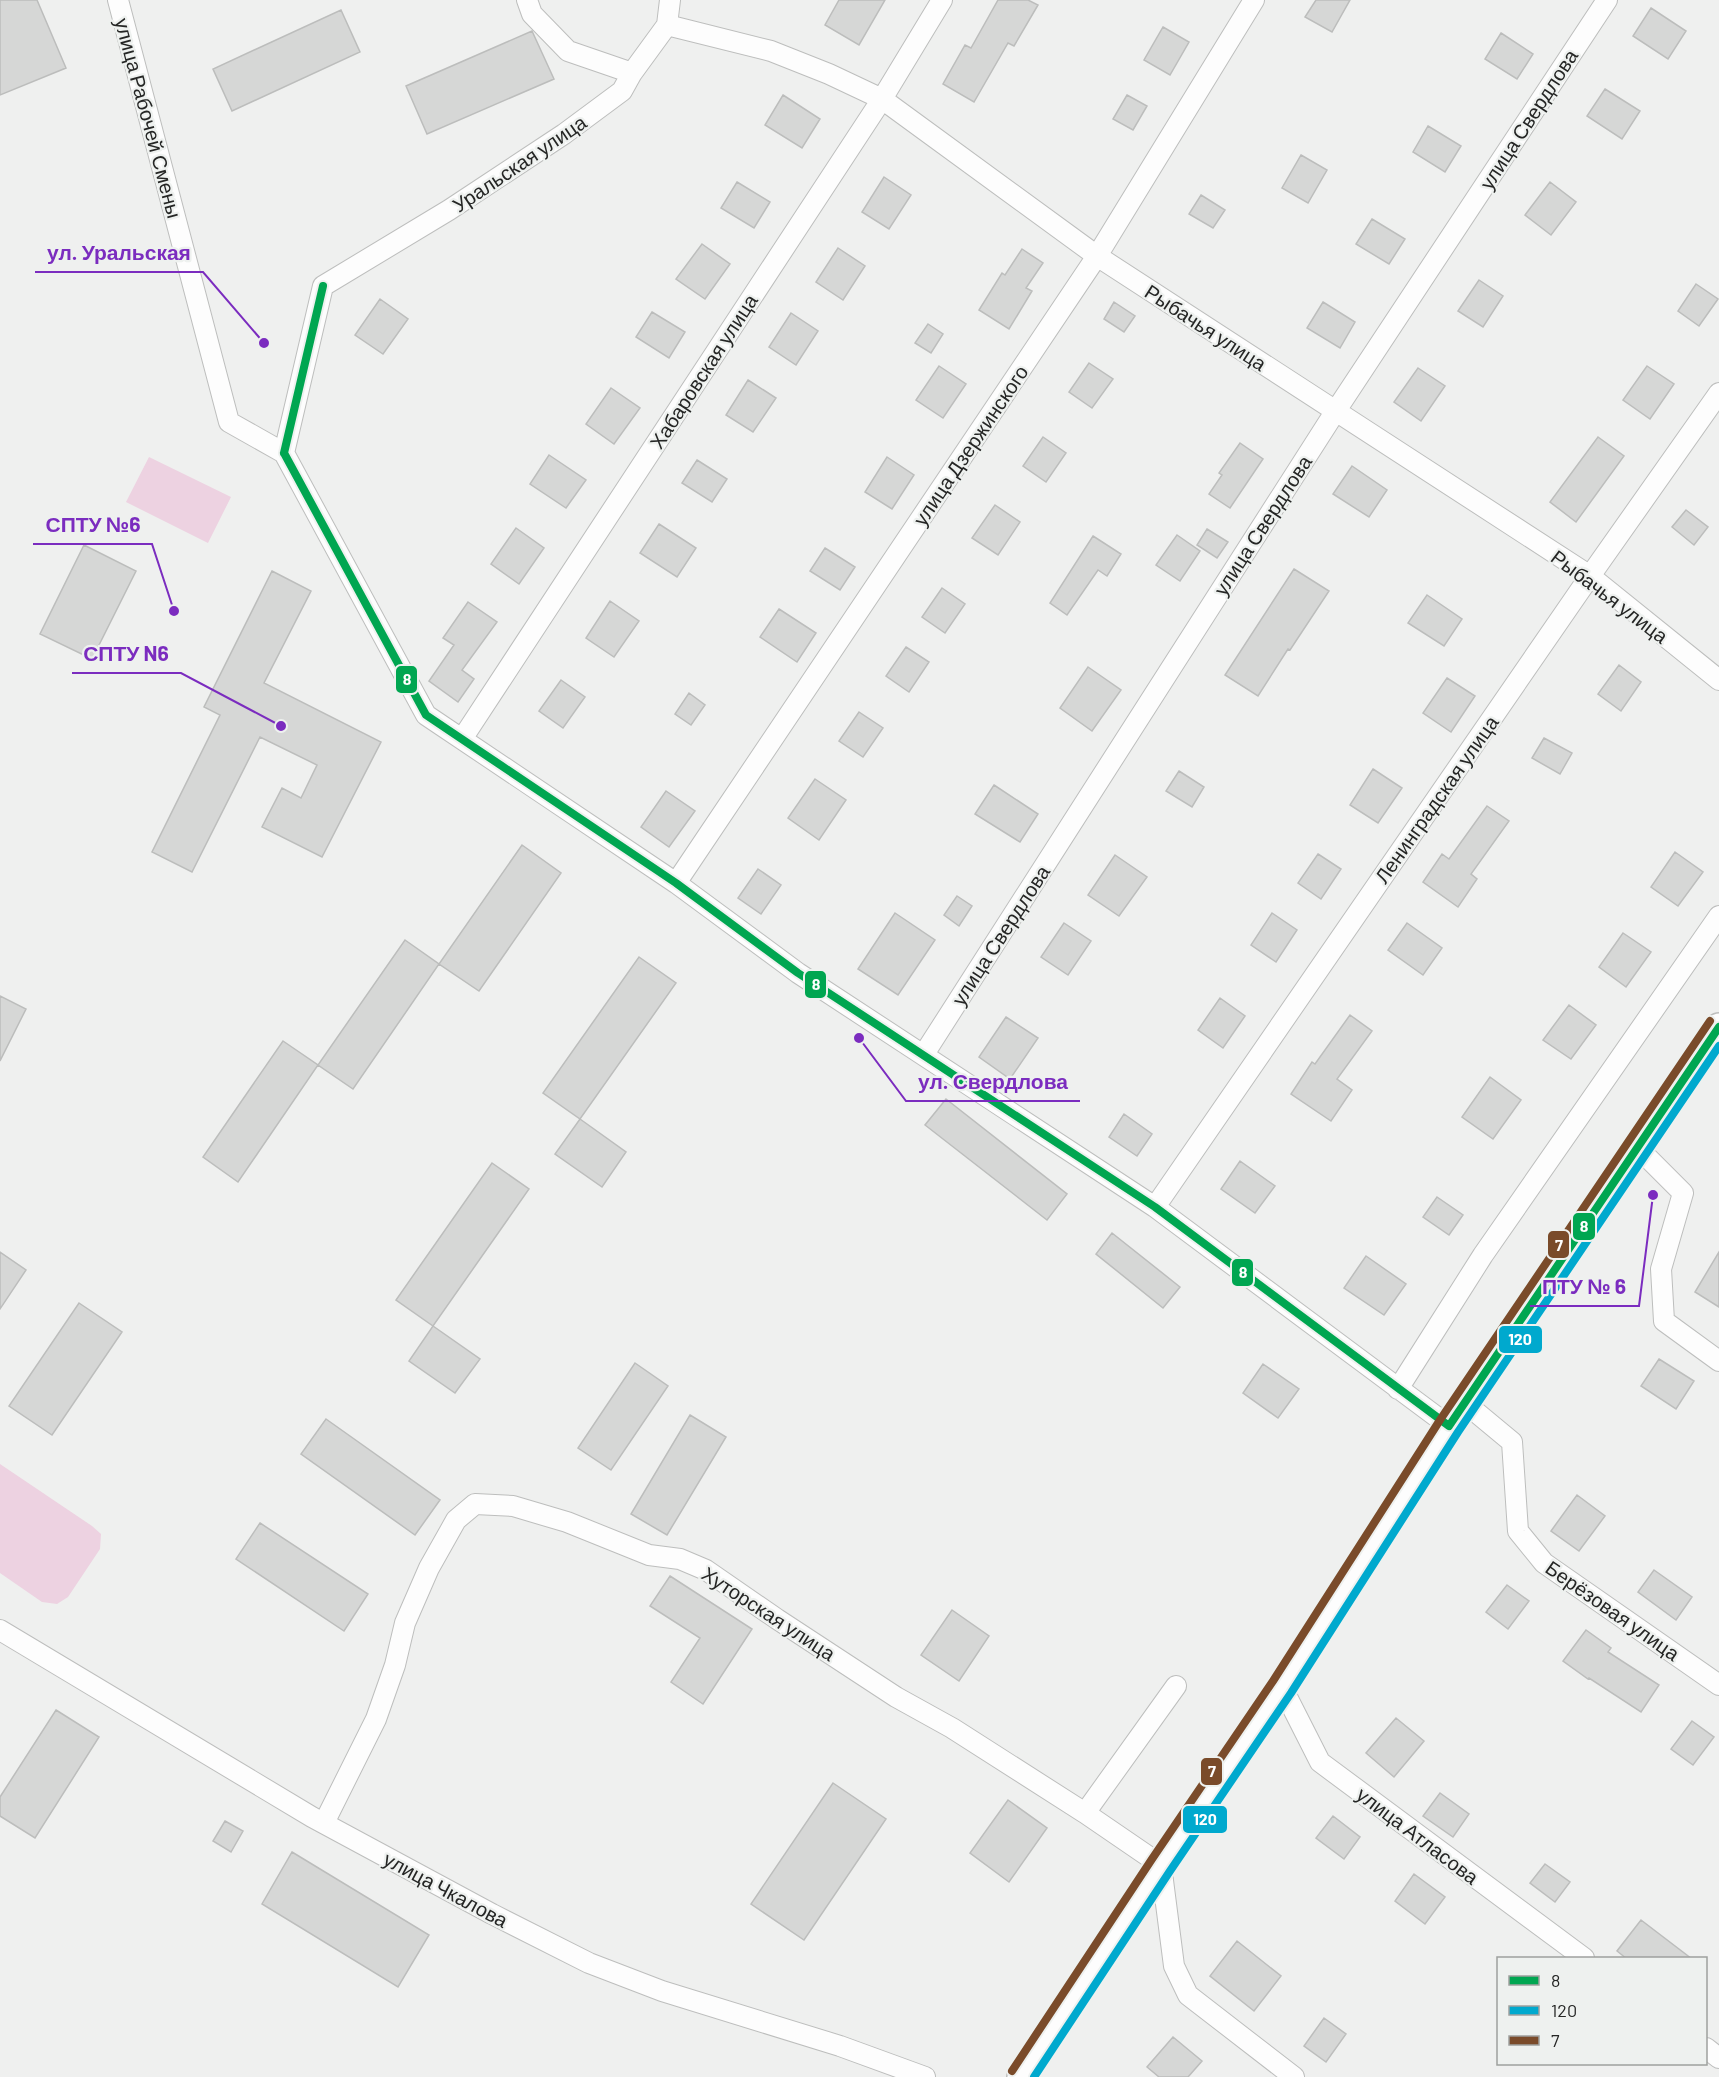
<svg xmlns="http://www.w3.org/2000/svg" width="1719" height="2077" font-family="Barlow,sans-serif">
  <rect width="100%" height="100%" fill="#eff0ef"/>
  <path fill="#edd2e1" d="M149,457L231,497L208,543L126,502Z
    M0,1464L92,1526L101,1534L100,1549L68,1597L57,1604L42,1602L0,1573Z"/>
  <path fill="#d6d7d6" stroke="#bcbdbc" stroke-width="1.5" d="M0,0H37L66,68L0,95Z
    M839,0H885L859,45L825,25Z
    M998,0H1028L1038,5L1014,46L1008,43L974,102L943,84L965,45L971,48Z
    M1316,0H1350L1332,32L1305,17Z
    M1651,8L1686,31L1668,59L1633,36Z
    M341,10L360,52L232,111L213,69Z
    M1163,27L1189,42L1170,75L1144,60Z
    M532,31L554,79L427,134L406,86Z
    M1501,33L1533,54L1517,79L1485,59Z
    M1605,89L1640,111L1622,139L1587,116Z
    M783,95L820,119L802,148L765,125Z
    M1127,95L1147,106L1133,130L1113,119Z
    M1428,126L1461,146L1445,172L1413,152Z
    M1301,155L1327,170L1308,203L1282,188Z
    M884,177L911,195L889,229L862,212Z
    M737,182L770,202L754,228L721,208Z
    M1550,182L1576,202L1551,235L1525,215Z
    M1201,195L1225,210L1213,228L1189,214Z
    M1372,219L1405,239L1389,264L1356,244Z
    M702,244L730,264L705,299L676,279Z
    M838,248L865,266L843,300L816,282Z
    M1022,249L1043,263L1026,288L1032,291L1009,329L979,310L1002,273L1005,275Z
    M1479,280L1503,296L1483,327L1458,311Z
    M1696,284L1718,299L1699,326L1678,311Z
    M380,299L408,319L383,354L355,335Z
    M1114,302L1135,316L1124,332L1104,319Z
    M1323,302L1355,322L1340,348L1307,328Z
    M652,312L685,332L669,358L636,337Z
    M791,313L818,331L796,365L769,347Z
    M928,324L943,334L931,353L915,343Z
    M1089,363L1113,379L1092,408L1069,392Z
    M939,366L966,384L943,418L916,400Z
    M1647,366L1674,384L1650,419L1623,400Z
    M1418,368L1445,386L1421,421L1394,402Z
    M748,380L776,398L753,432L726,415Z
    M611,388L640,408L614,444L586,424Z
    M1043,437L1066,453L1046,482L1023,466Z
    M1598,437L1624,456L1576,522L1550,502Z
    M1240,443L1263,459L1230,508L1209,494L1222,475L1219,473Z
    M549,455L586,480L566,508L530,484Z
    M887,457L914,475L892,509L865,492Z
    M697,460L727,479L712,502L682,483Z
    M1352,466L1387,490L1369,517L1333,494Z
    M995,505L1020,522L998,555L972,538Z
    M1686,510L1708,527L1694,545L1672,527Z
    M659,524L696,548L677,577L640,553Z
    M516,528L544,548L519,584L491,564Z
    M1207,529L1228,542L1217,558L1197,545Z
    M1177,535L1200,551L1180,581L1156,565Z
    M1093,536L1121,554L1107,576L1098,570L1067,615L1050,603Z
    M84,545L136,571L92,659L40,634Z
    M825,548L855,567L840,590L810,571Z
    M1294,569L1329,591L1290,650L1288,649L1258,696L1225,675Z
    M272,571L311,591L264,683L381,742L322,857L262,827L282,788L301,798L317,765L260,737L192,872L152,852L220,715L204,707Z
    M942,588L965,604L945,633L922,617Z
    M1427,595L1462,619L1444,646L1408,623Z
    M610,601L639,621L614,657L586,638Z
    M468,602L497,622L462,670L474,679L458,702L429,681L454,645L443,638Z
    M779,609L816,633L797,662L760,637Z
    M906,647L929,662L909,692L886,676Z
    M1619,665L1641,682L1621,711L1598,694Z
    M1088,667L1121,690L1092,731L1060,708Z
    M1447,678L1475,696L1451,732L1423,713Z
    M561,680L585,697L563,728L539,711Z
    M689,693L705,705L691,725L675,714Z
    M859,712L883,728L863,757L839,741Z
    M1544,738L1572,753L1560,774L1532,758Z
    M1373,769L1402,788L1378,823L1350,805Z
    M1179,771L1204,787L1192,807L1166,791Z
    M815,779L846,800L819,840L788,818Z
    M994,785L1038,814L1020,842L975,814Z
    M666,791L695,811L669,847L641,827Z
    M1487,806L1509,821L1471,874L1477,879L1458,907L1423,882L1442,854L1449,859Z
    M522,845L561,873L479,991L439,964Z
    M1675,852L1703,872L1678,906L1651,887Z
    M1318,854L1341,869L1321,899L1298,883Z
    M1115,855L1147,877L1119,916L1088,895Z
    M758,869L781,885L761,914L738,898Z
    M957,896L972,906L959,926L944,915Z
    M895,913L935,940L898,995L858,969Z
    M1272,913L1297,930L1276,962L1251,945Z
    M1064,923L1091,941L1068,975L1041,957Z
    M1407,923L1442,948L1423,975L1388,950Z
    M1623,933L1651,952L1626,987L1599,967Z
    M405,940L439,964L353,1089L318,1065Z
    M639,957L676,983L580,1119L543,1093Z
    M0,996L26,1009L0,1061Z
    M1220,998L1245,1016L1223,1048L1198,1030Z
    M1569,1005L1596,1025L1571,1059L1543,1040Z
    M1350,1015L1372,1031L1337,1079L1352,1090L1331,1121L1291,1094L1312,1062L1315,1064Z
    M1006,1017L1038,1038L1010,1079L979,1057Z
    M283,1041L318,1065L238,1182L203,1157Z
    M1490,1077L1521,1100L1493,1139L1462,1117Z
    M946,1099L1067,1194L1047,1220L925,1125Z
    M1124,1114L1152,1134L1137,1156L1109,1137Z
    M580,1119L626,1152L602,1187L555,1154Z
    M1240,1161L1275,1186L1255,1213L1221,1189Z
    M492,1163L529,1189L433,1326L396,1300Z
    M1437,1197L1463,1215L1449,1235L1423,1217Z
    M1112,1233L1180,1287L1163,1308L1096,1254Z
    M0,1252L26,1270L0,1309Z
    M1719,1252V1307L1695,1292Z
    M1366,1256L1406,1284L1384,1315L1344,1288Z
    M79,1303L122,1332L52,1435L9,1406Z
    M433,1326L480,1359L455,1393L409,1361Z
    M1659,1359L1694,1381L1676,1409L1641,1386Z
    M635,1363L668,1386L611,1470L578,1448Z
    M1263,1364L1299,1389L1278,1418L1243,1393Z
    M690,1415L726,1437L667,1535L631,1514Z
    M326,1419L440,1500L415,1535L301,1454Z
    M1577,1495L1605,1516L1579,1551L1551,1531Z
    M260,1523L368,1594L344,1631L236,1559Z
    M1654,1570L1692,1597L1676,1620L1638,1592Z
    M670,1576L752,1629L703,1704L671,1682L700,1638L650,1606Z
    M1507,1585L1529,1601L1508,1629L1486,1612Z
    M952,1610L989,1636L959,1681L921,1655Z
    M1586,1630L1611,1648L1608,1652L1659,1685L1641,1712L1589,1678L1588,1679L1563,1661Z
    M56,1710L99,1737L35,1838L0,1816V1797Z
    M1396,1718L1424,1741L1394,1777L1366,1753Z
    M1692,1721L1714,1737L1693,1765L1671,1749Z
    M833,1783L886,1819L804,1940L751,1904Z
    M1440,1793L1469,1814L1453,1837L1423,1816Z
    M1008,1800L1047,1828L1009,1882L970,1853Z
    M1333,1816L1360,1837L1344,1859L1316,1838Z
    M225,1821L243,1831L231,1852L213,1841Z
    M292,1852L429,1935L398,1987L262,1904Z
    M1545,1864L1570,1882L1555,1902L1530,1883Z
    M1414,1874L1445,1897L1425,1924L1395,1901Z
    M1641,1920L1692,1959H1627L1617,1951Z
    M1237,1941L1281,1976L1254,2011L1210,1976Z
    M1324,2018L1346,2034L1326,2062L1304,2046Z
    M1173,2037L1202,2061L1188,2077H1159L1147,2067Z"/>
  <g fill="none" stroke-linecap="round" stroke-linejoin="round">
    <g stroke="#bdbebd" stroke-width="22">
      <path id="street" d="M118,0L229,422L284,453L426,715L676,883L798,973L1155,1207L1449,1426
        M527,0L532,14L568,51L632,73
        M667,25L771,51L829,74L882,99L1097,256L1590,576L1719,680
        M284,453L323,286L449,210L564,134L622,91L632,73L667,25L670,0
        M462,739L882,99L942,0
        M676,883L1097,256L1254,0
        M924,1054L1335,412L1607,0
        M1638,1148L1683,1193L1661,1269L1664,1321L1719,1361
        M1155,1207L1590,576L1719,393
        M1398,1389L1483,1255L1719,916
        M1465,1403L1512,1442L1518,1531L1544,1563L1719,1685
        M0,1630L312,1817L492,1914L589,1963L662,1991L840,2046L925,2077
        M1282,1687L1320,1762L1584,1958
        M1085,1813L1161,1865L1174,1966L1188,1995L1294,2077
        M324,1823L376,1719L395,1665L405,1623L429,1568L456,1520L475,1504L513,1506L567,1522L649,1555L680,1559L706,1570L777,1619L896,1697L952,1728L1085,1813L1176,1686
        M1706,2048L1719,2058"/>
    </g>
    <g stroke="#bdbebd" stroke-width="30">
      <path id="secondary" d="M1021,2077L1161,1865L1282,1687L1449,1426L1719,1027"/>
    </g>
    <use href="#street" stroke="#fdfdfd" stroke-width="20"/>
    <use href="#secondary" stroke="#fdfdfd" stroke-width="27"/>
    <g stroke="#eef1ef" stroke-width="12">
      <path id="bus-1" d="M284,453L426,715L676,883L798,973L1155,1207L1449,1426
        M284,453L323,286
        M1449,1426L1719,1027"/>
    </g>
    <g stroke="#eef1ef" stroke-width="12">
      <path id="bus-2" d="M1034,2077L1170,1871L1291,1693L1458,1432L1719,1046"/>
    </g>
    <g stroke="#eef1ef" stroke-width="12">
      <path id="bus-3" d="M1012,2071L1152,1859L1273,1681L1440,1420L1710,1021"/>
    </g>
    <use href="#bus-1" stroke="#00a651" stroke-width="8"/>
    <use href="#bus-2" stroke="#00a9ce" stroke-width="8"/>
    <use href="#bus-3" stroke="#7a4b2a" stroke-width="8"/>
  </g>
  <g text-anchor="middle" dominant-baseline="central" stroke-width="4.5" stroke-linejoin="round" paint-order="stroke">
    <g font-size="20" fill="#252625" stroke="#eef1ef">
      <text transform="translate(149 118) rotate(75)">улица Рабочей Смены</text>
      <text transform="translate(1528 119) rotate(-57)">улица Свердлова</text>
      <text transform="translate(519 163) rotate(-34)">Уральская улица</text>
      <text transform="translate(1206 327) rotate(33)">Рыбачья улица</text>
      <text transform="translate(703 371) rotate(-57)">Хабаровская улица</text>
      <text transform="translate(970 445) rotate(-56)">улица Дзержинского</text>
      <text transform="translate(1262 525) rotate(-57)">улица Свердлова</text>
      <text transform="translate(1610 596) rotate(37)">Рыбачья улица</text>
      <text transform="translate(1436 799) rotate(-55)">Ленинградская улица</text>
      <text transform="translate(1000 935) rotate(-57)">улица Свердлова</text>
      <text transform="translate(1613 1610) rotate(35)">Берёзовая улица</text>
      <text transform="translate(769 1613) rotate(33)">Хуторская улица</text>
      <text transform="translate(1418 1835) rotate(37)">улица Атласова</text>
      <text transform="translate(446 1889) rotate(28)">улица Чкалова</text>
    </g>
  </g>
  <path fill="none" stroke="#7b2cbf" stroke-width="2" d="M264 343L203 272H35M174 611L152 544H33M281 726L181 673H72M859 1038L906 1101H1080M1653 1195L1639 1306H1530"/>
  <g fill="#7b2cbf" stroke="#eef1ef" stroke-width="2">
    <circle cx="264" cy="343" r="6"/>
    <circle cx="174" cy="611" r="6"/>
    <circle cx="281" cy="726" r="6"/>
    <circle cx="859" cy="1038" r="6"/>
    <circle cx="1653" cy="1195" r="6"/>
  </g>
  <g font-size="21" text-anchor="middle" font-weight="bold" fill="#7b2cbf" stroke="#eef1ef" stroke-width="4.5" stroke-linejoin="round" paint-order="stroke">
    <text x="119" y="260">ул. Уральская</text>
    <text x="93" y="532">СПТУ №6</text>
    <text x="126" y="661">СПТУ N6</text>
    <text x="993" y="1089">ул. Свердлова</text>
    <text x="1584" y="1294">ПТУ № 6</text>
  </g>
  <g stroke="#eef1ef" stroke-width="2">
    <rect x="395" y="665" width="23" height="29" rx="6" fill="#00a651"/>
    <rect x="804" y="970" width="23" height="29" rx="6" fill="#00a651"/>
    <rect x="1572" y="1212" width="24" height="29" rx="6" fill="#00a651"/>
    <rect x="1547" y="1230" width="23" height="29" rx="6" fill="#7a4b2a"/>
    <rect x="1231" y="1258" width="23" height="29" rx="6" fill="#00a651"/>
    <rect x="1498" y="1325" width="45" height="29" rx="6" fill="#00a9ce"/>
    <rect x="1200" y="1757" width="23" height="29" rx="6" fill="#7a4b2a"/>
    <rect x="1182" y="1805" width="46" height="29" rx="6" fill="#00a9ce"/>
  </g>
  <g font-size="16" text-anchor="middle" font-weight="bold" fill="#fff">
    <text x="407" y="685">8</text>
    <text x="816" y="990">8</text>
    <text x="1584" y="1232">8</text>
    <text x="1559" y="1251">7</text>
    <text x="1243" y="1278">8</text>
    <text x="1520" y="1345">120</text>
    <text x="1212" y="1777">7</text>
    <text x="1205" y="1825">120</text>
  </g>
  <rect x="1497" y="1957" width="210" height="108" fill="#eef1ef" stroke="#9ea09e" stroke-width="1.5"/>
  <rect x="1509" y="1976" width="30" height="9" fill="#00a651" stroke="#9ea09e" stroke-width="1.5"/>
  <text x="1551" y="1987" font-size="18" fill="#252625">8</text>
  <rect x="1509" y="2006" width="30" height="9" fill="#00a9ce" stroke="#9ea09e" stroke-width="1.5"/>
  <text x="1551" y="2017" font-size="18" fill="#252625">120</text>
  <rect x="1509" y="2036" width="30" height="9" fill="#7a4b2a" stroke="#9ea09e" stroke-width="1.5"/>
  <text x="1551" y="2047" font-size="18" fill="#252625">7</text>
</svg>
